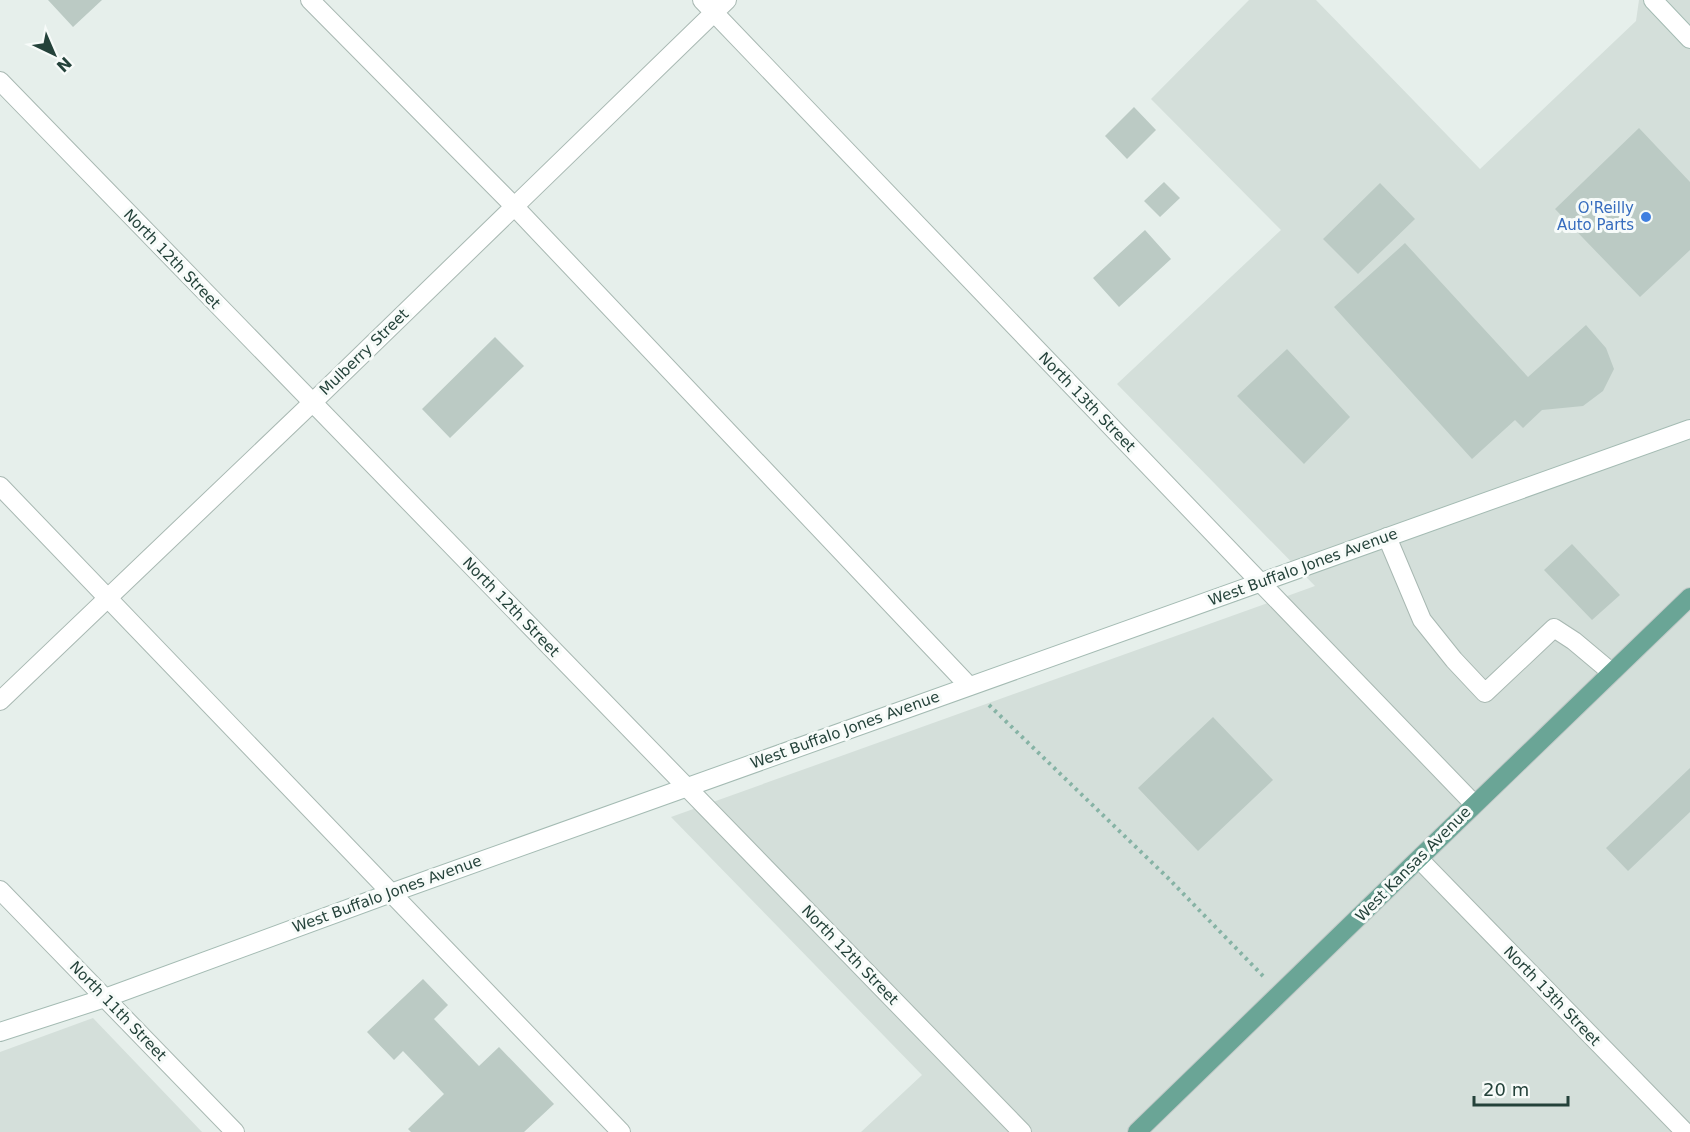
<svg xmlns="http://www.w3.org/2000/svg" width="1690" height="1132" font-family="'DejaVu Sans',sans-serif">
  <rect width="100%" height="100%" fill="#e6efeb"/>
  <path fill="#d4dfda" d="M1249,0H1316L1480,169L1636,21L1639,0H1690V1132H861L922,1075L671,817L1315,586L1117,384L1281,230L1151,99Z
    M93,1018L202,1132H0V1052Z"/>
  <path fill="#bbcac4" d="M48,0H102L73,27Z
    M1134,107L1156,130L1127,159L1105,136Z
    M1639,128L1690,182V250L1640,297L1555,209Z
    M1164,182L1180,198L1160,217L1144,201Z
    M1380,183L1415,219L1358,274L1323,239Z
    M1145,230L1171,259L1119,307L1093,278Z
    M1405,243L1528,377L1586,325L1606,348L1614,369L1603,391L1583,406L1542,410L1523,428L1515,420L1472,459L1334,307Z
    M495,337L524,366L450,438L422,409Z
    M1287,349L1350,417L1304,464L1237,396Z
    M1572,544L1620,595L1592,620L1544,570Z
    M1213,717L1273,780L1198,851L1138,788Z
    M1690,768V812L1628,871L1606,848Z
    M423,979L448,1005L434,1019L479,1066L499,1047L554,1104L524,1132H411L408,1129L444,1094L403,1051L394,1060L367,1032Z"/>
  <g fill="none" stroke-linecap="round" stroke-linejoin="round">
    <g stroke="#a8b8b2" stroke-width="20">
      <path id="lane" d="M310,0L514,206L969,686
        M0,486L621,1132
        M1387,537L1422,620L1454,660L1485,693L1554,628L1574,641L1611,672"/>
    </g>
    <g stroke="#a8b8b2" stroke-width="20">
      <path id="street" d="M702,0L1260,582L1474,804
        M0,81L1022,1132
        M0,701L312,403L727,0
        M1419,859L1685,1132
        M0,890L235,1132"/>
    </g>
    <g stroke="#a4bbb3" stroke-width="20">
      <path id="secondary" d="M1653,0L1690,39
        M0,1032L105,998L391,893L1690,429"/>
    </g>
    <g stroke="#c2cac8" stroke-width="20">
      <path id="primary" d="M1137,1132C1321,954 1505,774 1690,597"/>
    </g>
    <path stroke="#86b3a5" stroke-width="4" stroke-dasharray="3 4.5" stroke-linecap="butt" d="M989,705L1169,879L1263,976"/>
    <use href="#lane" stroke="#fff" stroke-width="18"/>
    <use href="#street" stroke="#fff" stroke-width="18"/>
    <use href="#secondary" stroke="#fff" stroke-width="18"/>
    <use href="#primary" stroke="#6aa596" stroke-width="18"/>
  </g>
  <circle fill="#3f7fe0" stroke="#f7fbf9" stroke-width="2" cx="1646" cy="217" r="6"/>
  <g text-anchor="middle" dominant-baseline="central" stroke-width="6" stroke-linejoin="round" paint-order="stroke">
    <g font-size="15" fill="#366cbe" stroke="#f7fbf9" text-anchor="end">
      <text x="1634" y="208">O'Reilly<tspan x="1634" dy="17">Auto Parts</tspan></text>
    </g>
    <g font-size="15" fill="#24423a" stroke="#f7fbf9">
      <text transform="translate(172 259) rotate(46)">North 12th Street</text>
      <text transform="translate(364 352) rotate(-44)">Mulberry Street</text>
      <text transform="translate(1087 402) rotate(46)">North 13th Street</text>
      <text transform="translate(1303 567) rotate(-20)">West Buffalo Jones Avenue</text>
      <text transform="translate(511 607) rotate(46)">North 12th Street</text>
      <text transform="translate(845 730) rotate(-20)">West Buffalo Jones Avenue</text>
      <text transform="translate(1413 864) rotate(-45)">West Kansas Avenue</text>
      <text transform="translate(387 894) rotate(-20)">West Buffalo Jones Avenue</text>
      <text transform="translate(850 955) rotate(46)">North 12th Street</text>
      <text transform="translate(1552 996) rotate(46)">North 13th Street</text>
      <text transform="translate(118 1011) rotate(46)">North 11th Street</text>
    </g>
  </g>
  <g transform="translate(54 54) rotate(136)" stroke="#f7fbf9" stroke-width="4.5" paint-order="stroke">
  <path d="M0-4.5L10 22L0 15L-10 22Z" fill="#24423a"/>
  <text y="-9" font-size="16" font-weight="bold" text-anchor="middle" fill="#24423a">N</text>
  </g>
  <path d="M1474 1096v9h94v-9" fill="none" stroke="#24423a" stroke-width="3"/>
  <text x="1483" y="1096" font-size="18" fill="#24423a" stroke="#f7fbf9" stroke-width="4.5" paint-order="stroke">20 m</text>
</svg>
